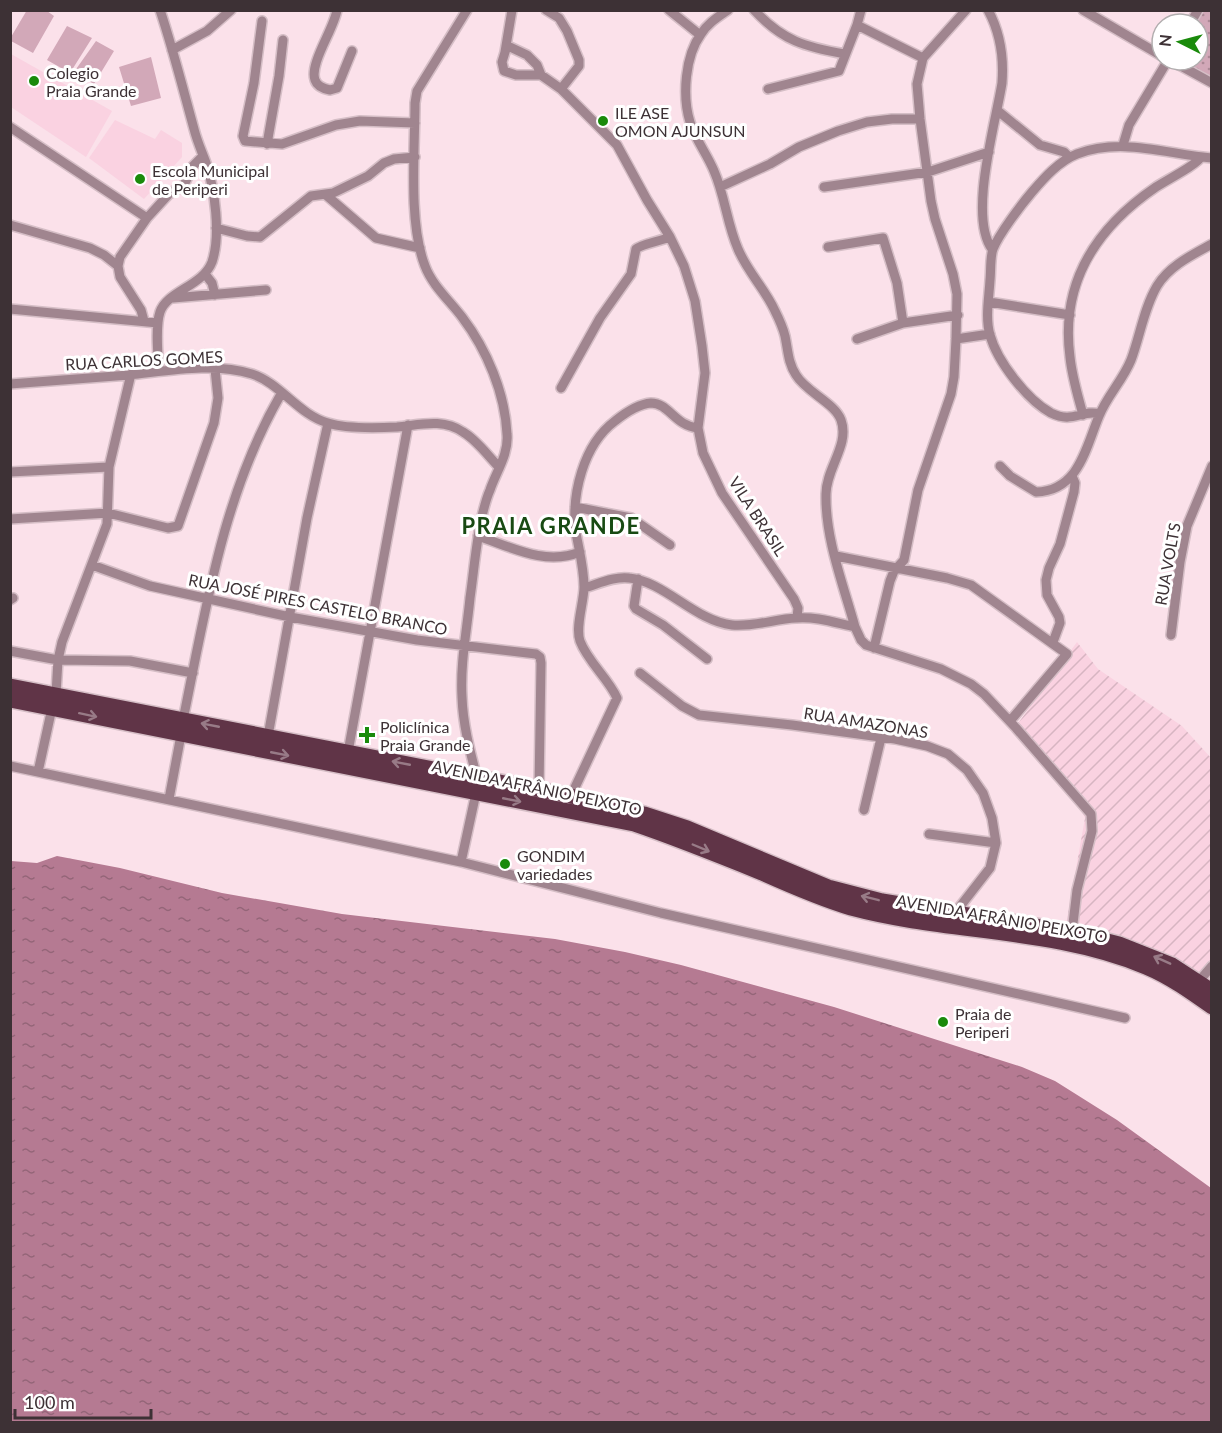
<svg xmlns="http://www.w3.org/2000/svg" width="1222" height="1433" font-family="Lato,sans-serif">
  <defs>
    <pattern id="industrial-furrows" width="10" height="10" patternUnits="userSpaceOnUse" patternTransform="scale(1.5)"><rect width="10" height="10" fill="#fad2e1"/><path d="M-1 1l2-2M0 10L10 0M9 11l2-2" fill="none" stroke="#d7b5c2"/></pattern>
    <pattern id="park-dots" width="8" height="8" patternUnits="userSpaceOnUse" patternTransform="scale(1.5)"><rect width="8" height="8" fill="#d2a8b8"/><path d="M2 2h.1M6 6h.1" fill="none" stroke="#ac8996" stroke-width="1.8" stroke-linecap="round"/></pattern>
    <pattern id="water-ripples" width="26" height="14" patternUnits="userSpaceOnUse" patternTransform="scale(1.5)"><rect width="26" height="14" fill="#b57a92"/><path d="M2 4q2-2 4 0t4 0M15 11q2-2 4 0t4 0" fill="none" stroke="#946578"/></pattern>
  </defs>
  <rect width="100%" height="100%" fill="#fbe1ea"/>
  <path fill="#fad2e1" d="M11,54L112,111L86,157L11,107Z
    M115,120L155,139L161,130L182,143V157L144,199L89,158Z"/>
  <path fill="url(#industrial-furrows)" d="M1077,642L1098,669L1182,726L1211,758V966L1200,981L1065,930L1085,818L1074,798L1014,729Z"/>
  <path fill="url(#park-dots)" d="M1202,11H1211V76L1175,60H1198V24H1195Z"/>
  <path fill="#d2a8b8" d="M27,10L47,11L54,16L33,53L11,41V37Z
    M67,26L92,38L70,73L47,60Z
    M96,41L114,51L94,84L74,72Z
    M151,57L161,98L131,106L119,67Z"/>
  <path fill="url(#water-ripples)" d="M57,856L120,868L222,893L342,914L555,939L625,952L681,965L834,1007L1022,1067L1055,1081L1117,1120L1211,1188V1422H11V861L37,863Z"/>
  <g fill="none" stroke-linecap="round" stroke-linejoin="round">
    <g stroke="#d5bec6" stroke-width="12">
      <path id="minor" d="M337,10C334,29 309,64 315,80C317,86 325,89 330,90L337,88L352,51
        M467,10L417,91L415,103C415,149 408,223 425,266C432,285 449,300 462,317C487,350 505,393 507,434C509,454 496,472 490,490C486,499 484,508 482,516C476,543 474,570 470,598C467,630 460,664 462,697C463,725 470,751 477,778
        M546,10L559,18L567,31L579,60V66L561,89L617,145L647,200L670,237L684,266L695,301L702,346L705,373L698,428L703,453L722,493L794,599L798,608L797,617
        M669,10L700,35
        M728,10C718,17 708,23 701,34C685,56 682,96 690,122C695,139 707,154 714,171C725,196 727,224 738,249C747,271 765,289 775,311C779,319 783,328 785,336C788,350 788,363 796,375C806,392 835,403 841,420C850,445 826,468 826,494C825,538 843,584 855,627L861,640L866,645L941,669L971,684L984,694L1016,728L1091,814L1092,831L1077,890L1072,932
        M754,10C783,41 805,47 845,54
        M988,10C1001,34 1004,57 1002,83C996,122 968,216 992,249
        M1083,10L1162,56
        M262,21L254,83L243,136L245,141L282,144L336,125L360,121L415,123
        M1190,24L1198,10
        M857,25L923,58
        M172,50L207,31L231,10
        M505,52L512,10
        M1170,60L1212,83
        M541,75H516L504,71L502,62L506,49L510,47L527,55L537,65L541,75L561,89
        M768,89L839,71L857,25L861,10
        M998,111L1040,145L1064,152L1069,157
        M10,127L147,218
        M267,144L279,76L283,40
        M1123,145L1129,125L1168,60
        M720,187L770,164L799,147L838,131L867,122L892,119H920
        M824,187L928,172L989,152
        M326,195L376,238L420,248
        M10,225L90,248L104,255L118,266
        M216,228L247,236L260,237L311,196L333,193L368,176L384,163L394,159L415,157
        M828,247L883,238L897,283L903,323
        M205,274L212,283L215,295
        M173,298L266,290
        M989,302L1070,315
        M10,309L158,323
        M144,321L141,310L120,277L118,266L120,257L147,218L169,194L184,185L193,166L203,156
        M857,339L903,323L958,315
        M956,339L990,334
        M159,371C158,355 155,327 160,312C167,291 203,286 212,262C221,235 215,190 206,163C202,152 197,141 194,129C183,89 173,49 160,10
        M10,384C50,381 90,378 129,375C168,371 213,362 252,374C280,383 299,415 328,423C347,429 378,428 397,427C420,425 442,418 463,432C477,440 488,456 499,467
        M561,388L600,318L631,274L636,249C641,244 661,241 670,237
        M1100,414C1082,409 1073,424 1051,413C1027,400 997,361 990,335C985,318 989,298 990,280C991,271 990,257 993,249C999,234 1021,205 1032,192C1044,178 1059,161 1077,154C1122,137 1166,154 1212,158
        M1083,415C1078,396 1072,377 1070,357C1060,282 1096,228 1156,187C1165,181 1198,164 1201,157
        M1000,466L1010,476L1036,492C1079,491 1086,447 1099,416C1107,396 1123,380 1131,360C1140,336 1144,308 1157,286C1169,266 1192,255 1212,244
        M10,472L109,467
        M575,507L631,518L670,545
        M10,519L108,513L168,528L178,526L214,423L218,398L215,369
        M478,536C511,547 545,566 580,552
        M836,556L947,578L971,585L1067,654L1010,721
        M92,565L150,586L290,617L417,640L536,654L540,657L541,663L539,789
        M638,579L634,606L636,609L663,625L707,659
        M584,588C598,584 615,576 629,578C664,581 695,621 732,625C754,627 775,619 796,618C815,616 836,623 855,627
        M10,600L13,598
        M1171,635L1180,562L1187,526L1212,466
        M1053,642L1060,623L1059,617L1047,595L1046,580L1049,568L1060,544L1074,492L1075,483L1072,476
        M874,648L890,581L894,571L904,560L918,490L951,394L954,377L956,339L957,294L953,274L935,219L931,201L920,119L917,84L923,58L966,10
        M10,651L58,660L130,661L193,673
        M640,673L682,706L699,715L792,725L895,739L927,746L948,754L967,770L983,793L992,818L996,843L990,868L955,913
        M56,694L58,660L62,642L107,524L109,467L131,374
        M183,720C206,608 223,494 281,394
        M268,736L307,518L328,423
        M348,752L408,425
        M10,766L461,862L661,913L1125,1018
        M38,772L52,708
        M571,796L617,698C608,678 588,662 580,641C575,627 584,602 584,587C584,568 579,550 576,533C571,495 583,445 615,421C625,413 638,404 651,403C669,403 675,426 698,428
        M169,799L181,735
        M864,810L881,738
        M929,834L996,843
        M461,862L476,793
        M1199,981L1212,966"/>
    </g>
    <g stroke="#d5bec6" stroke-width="18">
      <path id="primary" d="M10,686L571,796L644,814L687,828L828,887L882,901L1072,932L1119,944L1172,965L1212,991
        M10,700L634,824C678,839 720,856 762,873C791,886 821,899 851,908C948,934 1053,928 1146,967C1170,977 1191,992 1212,1007"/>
    </g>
    <use href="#minor" stroke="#a0858f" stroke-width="9"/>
    <use href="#primary" stroke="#603447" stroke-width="15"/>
  </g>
  <defs><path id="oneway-shaft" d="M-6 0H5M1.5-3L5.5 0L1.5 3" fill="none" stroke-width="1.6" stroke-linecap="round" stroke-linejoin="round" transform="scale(1.5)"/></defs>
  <g stroke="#987b87">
    <use href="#oneway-shaft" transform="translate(88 715) rotate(12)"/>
    <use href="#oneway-shaft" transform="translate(210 725) rotate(-169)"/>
    <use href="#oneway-shaft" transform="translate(280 754) rotate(11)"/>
    <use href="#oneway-shaft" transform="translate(401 763) rotate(-169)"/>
    <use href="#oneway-shaft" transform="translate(512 800) rotate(11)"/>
    <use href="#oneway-shaft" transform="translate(701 848) rotate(23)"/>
    <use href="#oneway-shaft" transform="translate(870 898) rotate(-166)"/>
    <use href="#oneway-shaft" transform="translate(1162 960) rotate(-156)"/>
  </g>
  <g fill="#1a8a0b" stroke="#fff" stroke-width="2">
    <circle cx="34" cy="81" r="6"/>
    <circle cx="603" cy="121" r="6"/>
    <circle cx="140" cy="179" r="6"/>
    <path d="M364 726h6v6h6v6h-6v6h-6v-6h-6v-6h6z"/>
    <circle cx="505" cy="864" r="6"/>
    <circle cx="943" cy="1022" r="6"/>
  </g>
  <g text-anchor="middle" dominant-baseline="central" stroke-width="6" stroke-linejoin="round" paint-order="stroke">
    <g font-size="16" fill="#3d3135" stroke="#fff" text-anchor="start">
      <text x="46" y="72">Colegio<tspan x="46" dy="18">Praia Grande</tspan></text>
      <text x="615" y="112">ILE ASE<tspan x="615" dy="18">OMON AJUNSUN</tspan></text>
      <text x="152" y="170">Escola Municipal<tspan x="152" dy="18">de Periperi</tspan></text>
      <text x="380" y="726">Policlínica<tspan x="380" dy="18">Praia Grande</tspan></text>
      <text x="517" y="855">GONDIM<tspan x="517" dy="18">variedades</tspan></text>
      <text x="955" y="1013">Praia de<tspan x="955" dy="18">Periperi</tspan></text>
    </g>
    <g font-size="16" fill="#3d3135" stroke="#fff">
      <text transform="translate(144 360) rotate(-3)">RUA CARLOS GOMES</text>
      <text transform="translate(758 516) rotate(57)">VILA BRASIL</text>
      <text transform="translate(1167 564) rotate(-80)">RUA VOLTS</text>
      <text transform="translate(318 604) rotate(11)">RUA JOSÉ PIRES CASTELO BRANCO</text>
      <text transform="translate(866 722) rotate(9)">RUA AMAZONAS</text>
      <text transform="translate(537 787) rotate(12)">AVENIDA AFRÂNIO PEIXOTO</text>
      <text transform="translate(1002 918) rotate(10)">AVENIDA AFRÂNIO PEIXOTO</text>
    </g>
    <g font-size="22" font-weight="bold" letter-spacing="1.5" fill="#184a13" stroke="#fff">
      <text x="551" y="525">PRAIA GRANDE</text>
    </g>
  </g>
  <rect width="1222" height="1433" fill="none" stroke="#3d3135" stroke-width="24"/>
  <g transform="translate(1180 42) rotate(276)"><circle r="28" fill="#ffffff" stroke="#b1adae" stroke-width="1.5"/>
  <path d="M0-4.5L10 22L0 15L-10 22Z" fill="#1a8a0b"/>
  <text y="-9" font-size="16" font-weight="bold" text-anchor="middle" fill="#3d3135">N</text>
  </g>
  <path d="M15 1409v9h136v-9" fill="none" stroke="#3d3135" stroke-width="3"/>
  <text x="24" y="1409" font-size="18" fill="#3d3135" stroke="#ffffff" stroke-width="4.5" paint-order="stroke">100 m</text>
</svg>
